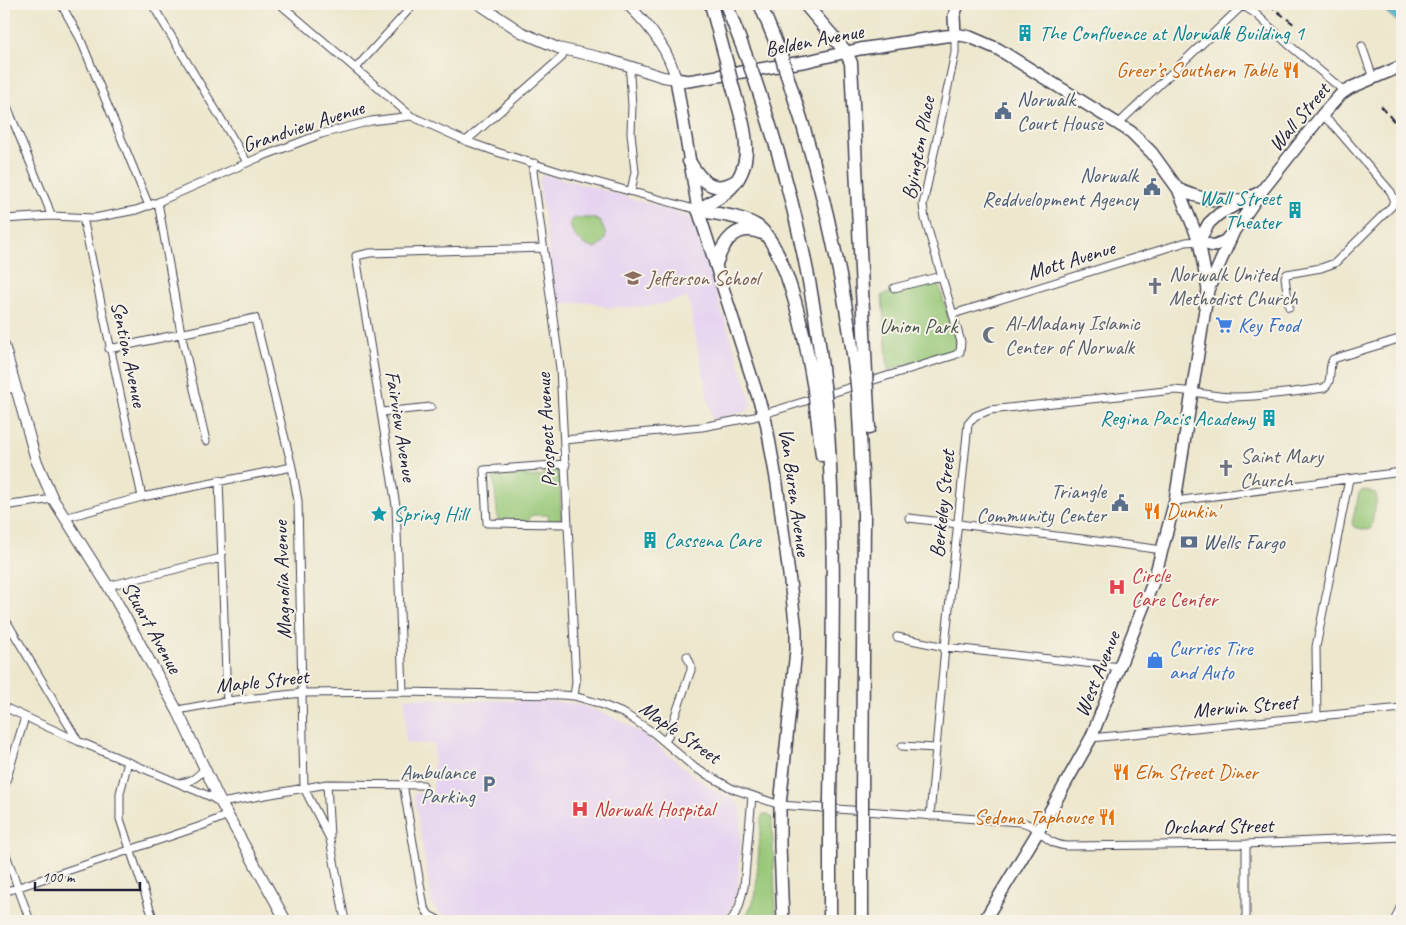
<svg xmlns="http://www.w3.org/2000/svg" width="1406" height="925" font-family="Caveat,sans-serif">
  <rect width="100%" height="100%" fill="#f7f3e8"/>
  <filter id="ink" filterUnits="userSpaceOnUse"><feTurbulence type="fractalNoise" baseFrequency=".02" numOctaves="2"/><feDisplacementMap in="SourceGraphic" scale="10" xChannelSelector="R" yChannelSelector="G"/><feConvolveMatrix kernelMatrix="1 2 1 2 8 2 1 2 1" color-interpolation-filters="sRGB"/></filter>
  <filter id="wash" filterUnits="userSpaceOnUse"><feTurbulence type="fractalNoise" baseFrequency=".0096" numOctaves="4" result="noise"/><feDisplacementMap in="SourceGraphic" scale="20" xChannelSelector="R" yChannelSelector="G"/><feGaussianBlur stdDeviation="1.12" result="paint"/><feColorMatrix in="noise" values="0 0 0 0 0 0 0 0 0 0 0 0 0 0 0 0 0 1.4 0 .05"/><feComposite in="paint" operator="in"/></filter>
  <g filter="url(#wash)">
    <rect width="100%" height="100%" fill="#ede7cd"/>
    <path fill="#e5d3f1" d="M543,175L551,176L617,194L688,216L693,221L751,400V405L747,411L712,419L688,298L656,305L630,307L608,308L591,302L557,304L539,184L540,178Z
      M405,698L561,702L580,705L603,713L625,723L649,739L692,774L715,791L733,799L742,808L738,886L735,899L725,918L722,921H468L447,919L432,905L414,793L433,794L434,744L406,743Z"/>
    <path fill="#97c777" stroke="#5c7459" d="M575,218H593L601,222L606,234C601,261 575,243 570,225L571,221Z
      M932,282L939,285L957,346L953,351L888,370L882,295Z
      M558,468L562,520L548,521L549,515H532L528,521L498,520L493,473L526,470L525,477L542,476L546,469Z
      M1363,490L1375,493L1377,497L1371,528L1367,530L1354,527L1352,523L1359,493Z
      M763,814H768L772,818L776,921H743L752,905L756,889L761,819Z"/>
    <path fill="#4cb4ca" stroke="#376b82" d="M1377,4H1402V26Z"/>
  </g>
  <g filter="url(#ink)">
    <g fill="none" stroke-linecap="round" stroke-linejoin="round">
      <g stroke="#404051" stroke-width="9">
        <path id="street" d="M61,4L80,38L149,206
          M152,4L247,162
          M280,4L411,116
          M1242,5L1256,14L1288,44L1344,91
          M1362,46L1373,78
          M356,68L414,4
          M4,99L48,206L51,216
          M1119,123L1244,4
          M466,141L561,58L565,50
          M534,163L533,171L560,368L576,682L574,696
          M631,191L635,172L631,133L632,106L630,75L632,67
          M158,202L181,333L206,441
          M83,218L142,497
          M4,219L51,216L94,218L136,210L158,202L258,158L321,134L371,121L411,116L466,141L497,152L560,172L698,210
          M894,288L941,276
          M1289,307L1285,277L1287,274L1321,268L1335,263L1392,206L1394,199L1391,192L1335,127L1322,115
          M953,314L1186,242L1199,241
          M109,349L255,318L292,467L298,501L304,788L330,839L345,921
          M4,390L15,388
          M382,412L431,407
          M564,440L702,427L754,417L955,355L960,352L961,342L925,219L923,205L955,53V35
          M566,464L484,470L487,523L568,524
          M219,480L227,701
          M1175,501L1402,472
          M4,506L53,499
          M64,518L142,497L292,467
          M909,518L1081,539L1163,550
          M108,586L221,558
          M4,617L78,741
          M897,637L945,647L1120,667
          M403,692L396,506L356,256L370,253L543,248
          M4,707L78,741L209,796L221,803L327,784L423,785
          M178,712L183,709L227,701L303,693L403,692L561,695L574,696L598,703L625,714L654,733L695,768L733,789L780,805L1020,822C1041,825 1043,845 1068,846L1246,844L1402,837
          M1317,717L1316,647L1349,479
          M1091,738L1402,708
          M664,741L668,736L691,670V665L687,656
          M902,746L935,748
          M128,762L120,793V819L154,921
          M179,783C191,782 198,777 205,768
          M327,784L330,836
          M403,784L424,907L429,915L440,921
          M4,788L25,717
          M930,816L945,647L968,424L975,416L990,410L1174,390C1194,391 1214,397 1235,397C1265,396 1295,392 1324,388C1334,381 1327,369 1333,359L1402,338
          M1246,844V921
          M4,849L30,921
          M4,892L201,826L228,815
          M731,921L739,907L744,887L752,796"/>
      </g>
      <g stroke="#404051" stroke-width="12">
        <path id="secondary" d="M479,4L521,32L558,48L607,59L663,77L676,79C669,50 648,24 627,4
          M4,345L36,460L53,499L108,586L178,712L221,803L286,921
          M1396,921L1402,907"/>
      </g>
      <g stroke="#404051" stroke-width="14">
        <path id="primary" d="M955,35L954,16L958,4
          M1178,189C1202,200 1214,201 1241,200
          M1199,241L1209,223L1219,214L1260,192
          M1199,241L1213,246L1225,241L1230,235
          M1208,290L1234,231L1261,192L1322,115L1341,94L1350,88L1402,66
          M783,921L780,846V805L796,650V630L792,597L777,484L766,422L698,210L676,79L688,81L808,61L860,49L945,36L960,35L970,37L998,49L1131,132L1152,153L1178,189L1199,241L1208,290L1175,501L1154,580L1091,738L1045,820L984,921"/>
      </g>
      <g stroke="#404051" stroke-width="15">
        <path id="highway" d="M711,4L727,64
          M726,4L748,61
          M760,4L781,55
          M805,4L846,52L851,63L866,373
          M787,75C820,173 843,273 856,376
          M755,80C789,179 814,281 824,386
          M689,161C700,180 713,195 736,181
          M698,210C718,215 739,215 757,226C788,247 808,352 814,389
          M698,210C707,204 717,200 725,193C761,165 742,121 732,84
          M716,264C723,242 736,222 762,233
          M867,392L869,428
          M858,395L864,514L862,801
          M826,404C837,535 832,668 830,800
          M816,407L822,455
          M830,921V817
          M862,921V820"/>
      </g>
      <use href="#street" stroke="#fff" stroke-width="7"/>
      <use href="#secondary" stroke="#fff" stroke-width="10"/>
      <use href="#primary" stroke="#fff" stroke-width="11"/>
      <use href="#highway" stroke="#fff" stroke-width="12"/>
      <path stroke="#22223b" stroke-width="2" stroke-dasharray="8 4" stroke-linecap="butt" d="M1268,4L1295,25
        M1381,106L1402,131"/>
      <g stroke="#404051" stroke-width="15" stroke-linecap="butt">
        <path id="highway-bridge" d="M781,55L787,75
          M748,61L755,80
          M727,64L732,84
          M866,373L867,392
          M856,376L858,395
          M824,386L826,404
          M814,389L816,407
          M830,817V800
          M862,820V801"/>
      </g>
      <use href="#highway-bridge" stroke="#fff" stroke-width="12"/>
    </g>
  </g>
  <defs>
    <g id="building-bare" transform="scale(1.35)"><path d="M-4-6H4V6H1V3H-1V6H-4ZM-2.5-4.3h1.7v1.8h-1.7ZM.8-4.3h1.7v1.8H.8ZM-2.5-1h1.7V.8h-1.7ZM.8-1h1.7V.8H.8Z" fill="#0f9aa8" stroke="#f7f3e8" stroke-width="2.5" paint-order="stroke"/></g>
    <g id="restaurant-bare" transform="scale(1.35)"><path d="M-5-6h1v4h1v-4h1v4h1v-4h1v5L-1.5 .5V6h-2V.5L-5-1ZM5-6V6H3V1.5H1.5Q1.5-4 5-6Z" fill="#e8710a" stroke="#f7f3e8" stroke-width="2.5" paint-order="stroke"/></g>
    <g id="civic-bare" transform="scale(1.35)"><path d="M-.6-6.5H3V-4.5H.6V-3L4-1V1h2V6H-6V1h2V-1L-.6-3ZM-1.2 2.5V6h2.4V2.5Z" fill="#5c6f8a" stroke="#f7f3e8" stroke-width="2.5" paint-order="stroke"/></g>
    <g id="school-bare" transform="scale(1.35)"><path d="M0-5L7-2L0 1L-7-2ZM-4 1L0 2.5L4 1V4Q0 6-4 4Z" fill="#8d6e63" stroke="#f7f3e8" stroke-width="2.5" paint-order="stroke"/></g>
    <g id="church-bare" transform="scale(1.35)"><path d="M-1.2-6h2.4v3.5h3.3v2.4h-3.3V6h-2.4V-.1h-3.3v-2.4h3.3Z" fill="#6b7280" stroke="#f7f3e8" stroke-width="2.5" paint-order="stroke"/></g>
    <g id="supermarket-bare" transform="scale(1.35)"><path d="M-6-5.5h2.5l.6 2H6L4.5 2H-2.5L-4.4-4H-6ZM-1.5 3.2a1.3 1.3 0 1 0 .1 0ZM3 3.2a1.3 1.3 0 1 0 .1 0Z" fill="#3f7fe0" stroke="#f7f3e8" stroke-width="2.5" paint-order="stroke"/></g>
    <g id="mosque-bare" transform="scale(1.35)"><path d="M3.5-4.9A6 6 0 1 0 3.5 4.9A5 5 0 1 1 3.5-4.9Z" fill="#6b7280" stroke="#f7f3e8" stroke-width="2.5" paint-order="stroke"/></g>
    <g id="sight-bare" transform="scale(1.35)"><path d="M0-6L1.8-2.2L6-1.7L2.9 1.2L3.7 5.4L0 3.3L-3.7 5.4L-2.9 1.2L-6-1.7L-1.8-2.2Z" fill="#0f9aa8" stroke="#f7f3e8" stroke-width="2.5" paint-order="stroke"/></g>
    <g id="bank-bare" transform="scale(1.35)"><path d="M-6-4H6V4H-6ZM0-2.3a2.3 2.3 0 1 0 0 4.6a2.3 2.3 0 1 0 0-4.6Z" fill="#5c6f8a" stroke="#f7f3e8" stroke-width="2.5" paint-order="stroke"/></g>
    <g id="hospital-bare" transform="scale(1.35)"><path d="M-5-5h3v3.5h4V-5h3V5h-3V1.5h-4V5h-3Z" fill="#e0444e" stroke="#f7f3e8" stroke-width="2.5" paint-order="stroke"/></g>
    <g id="shop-bare" transform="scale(1.35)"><path d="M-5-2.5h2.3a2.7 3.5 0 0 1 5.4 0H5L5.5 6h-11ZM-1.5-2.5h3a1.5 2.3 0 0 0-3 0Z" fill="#3f7fe0" stroke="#f7f3e8" stroke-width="2.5" paint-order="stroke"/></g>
    <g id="parking-bare" transform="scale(1.35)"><path d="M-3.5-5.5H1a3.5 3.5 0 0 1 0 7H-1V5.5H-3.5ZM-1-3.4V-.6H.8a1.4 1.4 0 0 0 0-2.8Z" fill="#5c6f8a" stroke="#f7f3e8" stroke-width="2.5" paint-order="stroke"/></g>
  </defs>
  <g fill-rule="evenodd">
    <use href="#building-bare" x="1025" y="33"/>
    <use href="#restaurant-bare" x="1291" y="70"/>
    <use href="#civic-bare" x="1003" y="111"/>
    <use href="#civic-bare" x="1152" y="187"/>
    <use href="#building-bare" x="1295" y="210"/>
    <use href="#school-bare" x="633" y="278"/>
    <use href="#church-bare" x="1155" y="286"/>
    <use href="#supermarket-bare" x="1224" y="325"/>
    <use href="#mosque-bare" x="991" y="335"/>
    <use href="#building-bare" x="1269" y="418"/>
    <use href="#church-bare" x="1226" y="468"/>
    <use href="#civic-bare" x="1120" y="503"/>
    <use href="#restaurant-bare" x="1152" y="511"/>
    <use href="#sight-bare" x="379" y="514"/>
    <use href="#building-bare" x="650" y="540"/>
    <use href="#bank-bare" x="1189" y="542"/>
    <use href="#hospital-bare" x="1117" y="587"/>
    <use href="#shop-bare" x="1155" y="660"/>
    <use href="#restaurant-bare" x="1121" y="772"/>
    <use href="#parking-bare" x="489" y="784"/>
    <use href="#hospital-bare" x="580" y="809"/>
    <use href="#restaurant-bare" x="1107" y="817"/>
  </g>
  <g text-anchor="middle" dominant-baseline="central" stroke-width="4" stroke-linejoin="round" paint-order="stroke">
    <g font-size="21" fill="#0d838f" stroke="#f7f3e8" text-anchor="start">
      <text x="1039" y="33">The Confluence at Norwalk Building 1</text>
      <text x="1281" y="198" text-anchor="end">Wall Street<tspan x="1281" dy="24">Theater</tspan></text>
      <text x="1255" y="418" text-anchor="end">Regina Pacis Academy</text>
      <text x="393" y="514">Spring Hill</text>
      <text x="664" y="540">Cassena Care</text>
    </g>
    <g font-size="21" fill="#22223b" stroke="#f7f3e8">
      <text transform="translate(814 40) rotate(-11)">Belden Avenue</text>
      <text transform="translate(1299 117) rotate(-50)">Wall Street</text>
      <text transform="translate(303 126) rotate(-18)">Grandview Avenue</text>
      <text transform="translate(918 148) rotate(-79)">Byington Place</text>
      <text transform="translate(1071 260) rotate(-17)">Mott Avenue</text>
      <text transform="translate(129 354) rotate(78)">Sention Avenue</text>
      <text transform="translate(401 426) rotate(81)">Fairview Avenue</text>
      <text transform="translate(546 430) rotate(-93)">Prospect Avenue</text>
      <text transform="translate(795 492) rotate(82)">Van Buren Avenue</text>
      <text transform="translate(942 504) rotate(-84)">Berkeley Street</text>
      <text transform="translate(282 580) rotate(-92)">Magnolia Avenue</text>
      <text transform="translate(152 627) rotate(61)">Stuart Avenue</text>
      <text transform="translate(1097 674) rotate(-68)">West Avenue</text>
      <text transform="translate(262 681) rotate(-6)">Maple Street</text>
      <text transform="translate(1245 706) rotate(-5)">Merwin Street</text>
      <text transform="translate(680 732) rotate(35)">Maple Street</text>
      <text transform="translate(1218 826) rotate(-1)">Orchard Street</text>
    </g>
    <g font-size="21" fill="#c56008" stroke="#f7f3e8" text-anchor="end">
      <text x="1277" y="70">Greer’s Southern Table</text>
      <text x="1166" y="511" text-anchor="start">Dunkin'</text>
      <text x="1135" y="772" text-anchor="start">Elm Street Diner</text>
      <text x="1093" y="817">Sedona Taphouse</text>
    </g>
    <g font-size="21" fill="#4e5e75" stroke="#f7f3e8" text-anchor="end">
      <text x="1017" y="99" text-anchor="start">Norwalk<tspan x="1017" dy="24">Court House</tspan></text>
      <text x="1138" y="175">Norwalk<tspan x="1138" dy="24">Reddvelopment Agency</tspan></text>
      <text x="1106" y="491">Triangle<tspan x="1106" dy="24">Community Center</tspan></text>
      <text x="1203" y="542" text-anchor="start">Wells Fargo</text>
      <text x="475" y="772">Ambulance<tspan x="475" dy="24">Parking</tspan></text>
    </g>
    <g font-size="21" fill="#5b616d" stroke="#f7f3e8" text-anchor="start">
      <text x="1169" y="274">Norwalk United<tspan x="1169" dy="24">Methodist Church</tspan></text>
      <text x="1005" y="323">Al-Madany Islamic<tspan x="1005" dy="24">Center of Norwalk</tspan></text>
      <text x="1240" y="456">Saint Mary<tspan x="1240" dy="24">Church</tspan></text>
    </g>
    <g font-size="21" fill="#785e54" stroke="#f7f3e8" text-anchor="start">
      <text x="647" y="278">Jefferson School</text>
    </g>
    <g font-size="21" fill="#366cbe" stroke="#f7f3e8" text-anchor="start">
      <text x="1238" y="325">Key Food</text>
      <text x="1169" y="648">Curries Tire<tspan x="1169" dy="24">and Auto</tspan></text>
    </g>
    <g font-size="21" fill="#45544d" stroke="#f7f3e8">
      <text x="918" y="326">Union Park</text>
    </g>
    <g font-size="21" fill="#be3a42" stroke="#f7f3e8" text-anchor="start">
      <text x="1131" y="575">Circle<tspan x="1131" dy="24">Care Center</tspan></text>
      <text x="594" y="809">Norwalk Hospital</text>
    </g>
  </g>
  <rect width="1406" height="925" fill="none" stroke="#f7f3e8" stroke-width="20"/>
  <path d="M35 882v8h105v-8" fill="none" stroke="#22223b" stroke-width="2.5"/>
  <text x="42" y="882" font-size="15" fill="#22223b" stroke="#f7f3e8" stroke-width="4" paint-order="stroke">100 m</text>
</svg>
